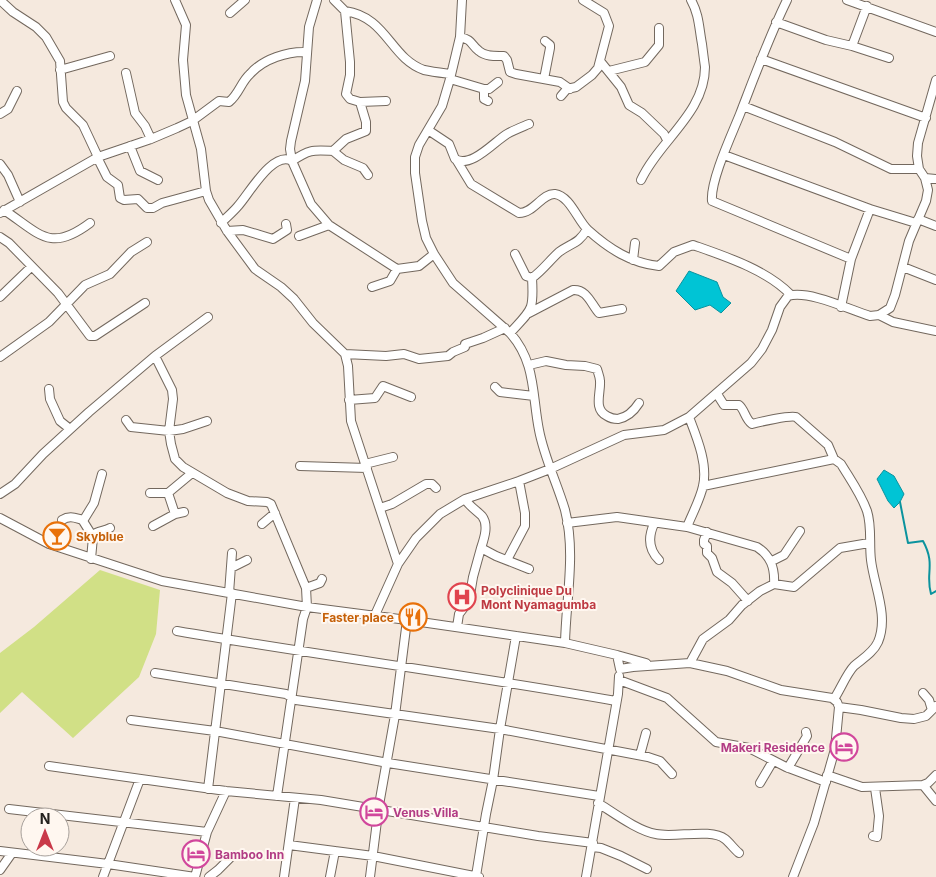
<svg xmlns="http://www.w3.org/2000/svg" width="936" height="877" font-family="Inter,sans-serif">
  <rect width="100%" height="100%" fill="#f5e9de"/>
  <path fill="#d1e086" d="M100,570L160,590L156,634L139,677L73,738L22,692L0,713V653L34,627Z"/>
  <path fill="#00c4d5" stroke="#0b939e" d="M689,271L717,282L723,297L731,303L721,313L710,305L695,310L676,291Z
    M884,470L894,476L904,494L900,502L894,508L888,501L877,479Z"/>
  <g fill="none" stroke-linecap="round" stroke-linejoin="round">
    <path stroke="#0b939e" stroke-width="2" d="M900,502L908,543L923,541C936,565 925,573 931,594L936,591"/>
    <g stroke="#73685e" stroke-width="10">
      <path id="minor" d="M0,0L13,12L36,27L46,37L60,61L63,102L66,108L83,125L98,157
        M175,0L186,25L183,60L186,95L201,149L206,191L209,200L227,231L255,269L281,287L294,299L313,323L345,354L348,366L351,421L398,564L375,615
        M317,0L309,27L305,81L291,141L290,149L292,161L311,204L329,225L397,269L419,266L434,254
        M462,0L460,37L450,79L442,106L419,145L415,157V173L422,221L426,238L434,254L453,283L510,333C536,362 532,395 539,430C544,457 557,483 565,510C576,553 566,599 565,643
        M787,0C769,37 755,75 740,114C732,134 710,181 712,201L851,259
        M847,0L936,32
        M345,11C387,17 390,58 424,70C433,72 443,73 451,74
        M230,13L245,0
        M776,22L826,40L852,46L867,6
        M460,37C473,40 470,44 479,51C486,57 496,56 504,56L507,60L510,72L516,74L560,82L570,89
        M852,46L889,58
        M761,59L926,118
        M600,61L621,87L629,105L642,113L664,134L667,140
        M60,70L110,56
        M609,71L645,62L659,45V28
        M126,73L135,113L145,126L151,139
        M450,79L484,89H489L498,82
        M544,79L550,48V45L545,41
        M484,89V99L488,101
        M561,96L567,89L576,87L592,75L598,68L609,26L604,13L583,0
        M360,102L386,101
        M743,106L835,142L891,169H919
        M0,114L8,109L17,91
        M428,130L449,144L455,159C471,169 495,141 507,134C514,130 522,127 529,124
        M130,146L140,171L158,180
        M333,151L344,160L363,168L368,175
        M724,155L870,209L916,223
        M97,157L107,177L118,185L120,198L124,200L138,199L147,208H153L162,203L206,191
        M457,161L471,184L519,213C534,213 542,193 555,194C570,196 578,221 588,230C609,249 631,263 659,266L674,252L693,245C727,257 767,270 791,295
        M0,164L8,175L20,202
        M925,178L936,179
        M641,180C659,141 705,113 705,67C704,60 703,52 702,44C699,28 699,14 691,0
        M4,210C40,234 50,253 90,223
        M0,213L98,157L151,139L177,128L192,121L219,101L229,102C239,94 241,82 250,74C263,59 288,51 307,52
        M918,219L936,226
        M221,223C227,217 233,212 238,206C249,194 273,150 292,161C310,149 313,150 333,151L346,139L366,131V122L360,102L350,99L346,94L350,75V62L345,11L334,0
        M227,231L243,230L273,239L287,230L286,224
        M299,236L329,225
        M0,237L9,243L58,293L90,336H95L145,303
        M515,254L526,276L532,278
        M633,260L635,243
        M903,267L936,280
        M372,287L390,281L397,269
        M0,297L31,267
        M841,307L851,259L870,209
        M529,313L573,290C587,289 591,304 599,313L622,309
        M879,315L893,322L936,331
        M510,333C532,309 534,311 532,278C542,271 550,260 559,252C571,243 579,244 587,229
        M345,354L386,356L404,354L419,359L448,356L453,352L465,347V344L483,338L505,328
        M155,356L172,390L173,399L169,431L171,444L175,459L183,467L227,493L248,501L267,502L271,504L306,588L307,607L303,619L277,796
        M0,357L49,322L85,285L110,274L131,252L147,242
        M529,365L546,361L566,365L585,366L597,369C598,373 600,377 600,381C601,393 593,409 607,416C610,418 615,419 618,419C628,417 634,411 639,403
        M495,387L500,392L534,396
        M49,389L50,399L60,421L70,429
        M717,394L724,405H739C745,410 745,419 752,424C759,422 790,415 796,417L828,445L834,459
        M349,400L375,398L383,386L411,397
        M126,420L131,427L169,431L183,429L207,421
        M365,464L393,457
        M300,466L367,468
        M703,486L834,459L841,464C850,479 861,494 867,511C872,526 869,544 871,560C874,586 889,616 878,642C873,653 862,659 854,666C847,673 840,690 834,699
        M150,493H168L175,514
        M168,493L192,473
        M0,494L15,484L43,454L89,412L155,356L208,317
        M465,499C469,506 476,510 482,516C489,525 484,539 481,548L496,556L529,569
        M380,508L392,504L426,484H432L436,488
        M0,518L49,544L162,581L307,607L407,620L565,643L617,655L620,669L633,667L690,663L727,671L781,690L832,698L837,702L839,707L835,749L814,823L793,877
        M62,520C70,515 75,518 83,520
        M567,523L617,517L687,527L757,547C771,556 775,568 774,584
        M262,524L275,513
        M654,524C648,537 648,549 659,560
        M153,526L175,514L184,512
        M687,527C692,514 700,500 703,486C708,464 697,438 689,417
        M707,532L704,540V544L707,546V553L712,558L717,572L732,583L748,601
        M92,535C98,531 104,531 110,528
        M91,559L93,537L83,521L94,503L102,474
        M507,560L525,526V513L519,481
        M772,561L784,555L800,531
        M398,564L416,538L440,514L465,499L519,481L550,469L624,435L664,430L689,417L751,363L762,349L772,330L780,307L788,296C809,290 848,309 870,316L879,315L890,308L895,295L909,241L926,201L928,190L925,178L919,169L917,156L918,143L936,80
        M231,568L247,560
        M306,588L320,583L322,579
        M229,593L232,553
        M457,627L459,614L469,601L473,577L481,548
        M177,631C323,656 470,675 616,701
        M617,655L646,663
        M690,663L703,639L729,620L742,605L760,591L774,584L794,587L840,548L869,543
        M155,673L286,694L296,700L500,729L648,757L660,761L672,774
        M619,680L667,698L716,742L749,748L786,767L826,782
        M923,693L929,700L932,710
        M839,707L861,710L901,718L914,719L926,716L936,706
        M131,720L215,731L388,763L599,796
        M640,755L646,733
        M49,766L226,791L321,800L538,836L593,843
        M788,768L807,736L806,732
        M827,775L862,787L923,785L936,801
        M760,783L773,761
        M923,785L928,783L936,775
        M208,789L232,593
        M598,803C614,813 638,831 656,834C675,838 711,828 725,839C730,843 734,849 739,853
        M9,809L207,832
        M873,836L877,837L879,816L875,788
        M289,845L373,856L479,877
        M592,847L601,848L621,856L647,869
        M0,851L108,864L195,877
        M0,870L12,853
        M476,876L486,814L493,780L500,729L516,636
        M103,877L140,779
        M195,877L207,832L226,791
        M209,877L218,870L233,855
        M284,877L295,798
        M330,877L335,851
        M370,877L379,805L395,715L407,620
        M586,877L618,694L619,676"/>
    </g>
    <use href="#minor" stroke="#fff" stroke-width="8"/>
  </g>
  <defs>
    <g id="bar-ring" transform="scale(1.4375)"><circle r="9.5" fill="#fff7f0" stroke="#e8710a" stroke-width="1.5"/><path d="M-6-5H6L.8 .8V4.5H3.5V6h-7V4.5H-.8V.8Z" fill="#e8710a"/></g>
    <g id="hospital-ring" transform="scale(1.4375)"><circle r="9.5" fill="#fff7f0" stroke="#e0444e" stroke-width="1.5"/><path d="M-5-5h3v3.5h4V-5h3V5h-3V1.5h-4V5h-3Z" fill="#e0444e"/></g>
    <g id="restaurant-ring" transform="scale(1.4375)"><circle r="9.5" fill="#fff7f0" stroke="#e8710a" stroke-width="1.5"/><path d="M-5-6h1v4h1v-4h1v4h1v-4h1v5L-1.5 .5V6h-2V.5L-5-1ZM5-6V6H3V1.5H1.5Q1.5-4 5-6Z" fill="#e8710a"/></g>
    <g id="hotel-ring" transform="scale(1.4375)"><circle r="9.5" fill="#fff7f0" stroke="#d1479c" stroke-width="1.5"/><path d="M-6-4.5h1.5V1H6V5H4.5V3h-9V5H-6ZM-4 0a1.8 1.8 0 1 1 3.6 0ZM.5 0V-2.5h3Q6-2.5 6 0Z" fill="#d1479c"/></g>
  </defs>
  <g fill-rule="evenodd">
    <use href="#bar-ring" x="57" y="536"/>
    <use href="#hospital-ring" x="462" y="597"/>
    <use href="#restaurant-ring" x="413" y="617"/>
    <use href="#hotel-ring" x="844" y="747"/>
    <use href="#hotel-ring" x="374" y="812"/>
    <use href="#hotel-ring" x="196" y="854"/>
  </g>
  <g text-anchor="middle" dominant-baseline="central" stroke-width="4" stroke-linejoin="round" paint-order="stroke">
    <g font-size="12" font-weight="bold" fill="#c56008" stroke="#fff7f0" text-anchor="start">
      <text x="76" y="536">Skyblue</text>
      <text x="394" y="617" text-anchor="end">Faster place</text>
    </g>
    <g font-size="12" font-weight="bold" fill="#be3a42" stroke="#fff7f0" text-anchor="start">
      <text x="481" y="590">Polyclinique Du<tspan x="481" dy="14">Mont Nyamagumba</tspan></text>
    </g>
    <g font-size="12" font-weight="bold" fill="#b23c85" stroke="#fff7f0" text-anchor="start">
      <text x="825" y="747" text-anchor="end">Makeri Residence</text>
      <text x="393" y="812">Venus Villa</text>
      <text x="215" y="854">Bamboo Inn</text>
    </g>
  </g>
  <g transform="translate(45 832)"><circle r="24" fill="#fff7f0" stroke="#a8a19c"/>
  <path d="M0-4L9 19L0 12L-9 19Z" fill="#c93949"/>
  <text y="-8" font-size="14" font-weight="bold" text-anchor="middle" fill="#25211d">N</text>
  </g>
</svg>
